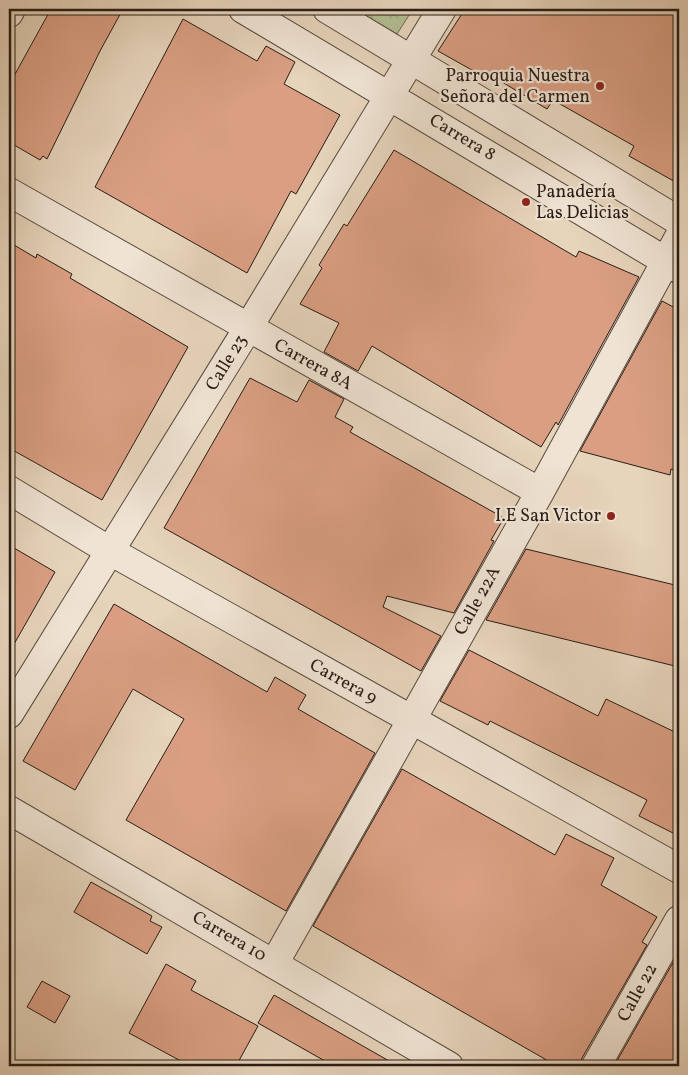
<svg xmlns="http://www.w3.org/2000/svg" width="688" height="1075" font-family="Vollkorn,serif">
  <defs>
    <pattern id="forest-crowns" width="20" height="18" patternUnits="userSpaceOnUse" patternTransform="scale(1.25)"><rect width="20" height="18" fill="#b3bd92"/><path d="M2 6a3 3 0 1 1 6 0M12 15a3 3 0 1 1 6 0" fill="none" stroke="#9aa27d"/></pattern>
  </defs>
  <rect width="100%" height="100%" fill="#e6d4bb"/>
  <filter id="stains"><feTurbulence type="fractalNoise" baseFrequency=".004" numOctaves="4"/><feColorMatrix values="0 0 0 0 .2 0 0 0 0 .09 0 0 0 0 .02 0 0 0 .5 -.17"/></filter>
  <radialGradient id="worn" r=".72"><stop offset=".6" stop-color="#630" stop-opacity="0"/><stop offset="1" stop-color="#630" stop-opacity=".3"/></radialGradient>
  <path fill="url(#forest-crowns)" stroke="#6e6c54" d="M355,9H413L397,34Z"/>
  <path fill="#da9f83" stroke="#291c16" d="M51,9H123L100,51L47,159L43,156L40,160L9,142V85Z
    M465,9H679V184L629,156L634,146L553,100L547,109L497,79L495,83L438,51Z
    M183,19L257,61L266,46L295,62L284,84L340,115L296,194L291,191L247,273L95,187Z
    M394,150L576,257L579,251L639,277L558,425L556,422L541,447L372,346L358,371L324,352L339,323L300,304L322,268L319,265L344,224L347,226Z
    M9,242L36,258L37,254L72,274L70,278L188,347L102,500L9,448Z
    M662,301L679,310V471L671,469L670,475L580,451Z
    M250,378L297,402L309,380L344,399L335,417L353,427L350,432L504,518L491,540L494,541L454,613L387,596L383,607L441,636L421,671L164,528Z
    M9,545L55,572L9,653Z
    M526,549L679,586V667L486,620Z
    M114,604L267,692L275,677L306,695L298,709L375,753L286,911L126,820L184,719L133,689L75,790L23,761Z
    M469,650L598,716L606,699L679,734V836L639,816L647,800L490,721L488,725L440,701Z
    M402,769L555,855L566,834L614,858L601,885L657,917L642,942L647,945L582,1058L580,1066H557L313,926Z
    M91,882L152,916L150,921L162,927L147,954L74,912Z
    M675,959L679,961V1066H614Z
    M166,964L196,981L191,990L258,1026L236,1066H190L129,1033Z
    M42,981L70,996L55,1023L27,1007Z
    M274,995L347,1037L398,1066H334L316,1056L258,1023Z"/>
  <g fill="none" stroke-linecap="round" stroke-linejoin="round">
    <g stroke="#584a3f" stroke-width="30">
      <path id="minor" d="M243,9L679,269
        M327,9L679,221
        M9,13L11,9
        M9,192L540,492
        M9,490L110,551L679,869
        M9,714L248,328L442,9
        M9,810L449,1066
        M274,964L540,492L679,237
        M596,1066L679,920"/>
    </g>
    <use href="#minor" stroke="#efe3d3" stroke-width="28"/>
  </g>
  <g fill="#8f2418" stroke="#efe3d3" stroke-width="2">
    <circle cx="600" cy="86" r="5"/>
    <circle cx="526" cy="202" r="5"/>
    <circle cx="611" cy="516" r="5"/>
  </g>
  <g text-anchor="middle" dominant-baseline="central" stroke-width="4.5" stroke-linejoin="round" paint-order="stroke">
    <g font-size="18" fill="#291c16" stroke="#efe3d3" text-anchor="end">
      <text x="590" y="76">Parroquia Nuestra<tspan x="590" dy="21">Señora del Carmen</tspan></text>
      <text x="536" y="192" text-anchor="start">Panadería<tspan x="536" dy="21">Las Delicias</tspan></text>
      <text x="601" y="516">I.E San Victor</text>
    </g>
    <g font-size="18" fill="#291c16" stroke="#efe3d3">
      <text transform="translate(462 138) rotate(31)">Carrera 8</text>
      <text transform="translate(227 363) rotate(-58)">Calle 23</text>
      <text transform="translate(313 365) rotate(29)">Carrera 8A</text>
      <text transform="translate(478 601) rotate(-61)">Calle 22A</text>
      <text transform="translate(343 682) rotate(29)">Carrera 9</text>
      <text transform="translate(229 937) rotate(30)">Carrera 10</text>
      <text transform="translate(638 993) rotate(-61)">Calle 22</text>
    </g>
  </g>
  <rect width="688" height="1075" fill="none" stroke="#e6d4bb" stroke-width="30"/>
  <rect x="10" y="10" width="668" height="1055" fill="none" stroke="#291c16" stroke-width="2.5"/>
  <rect x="15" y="15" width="658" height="1045" fill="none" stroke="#291c16"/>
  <rect width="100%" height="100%" filter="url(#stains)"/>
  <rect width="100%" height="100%" fill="url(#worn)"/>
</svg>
